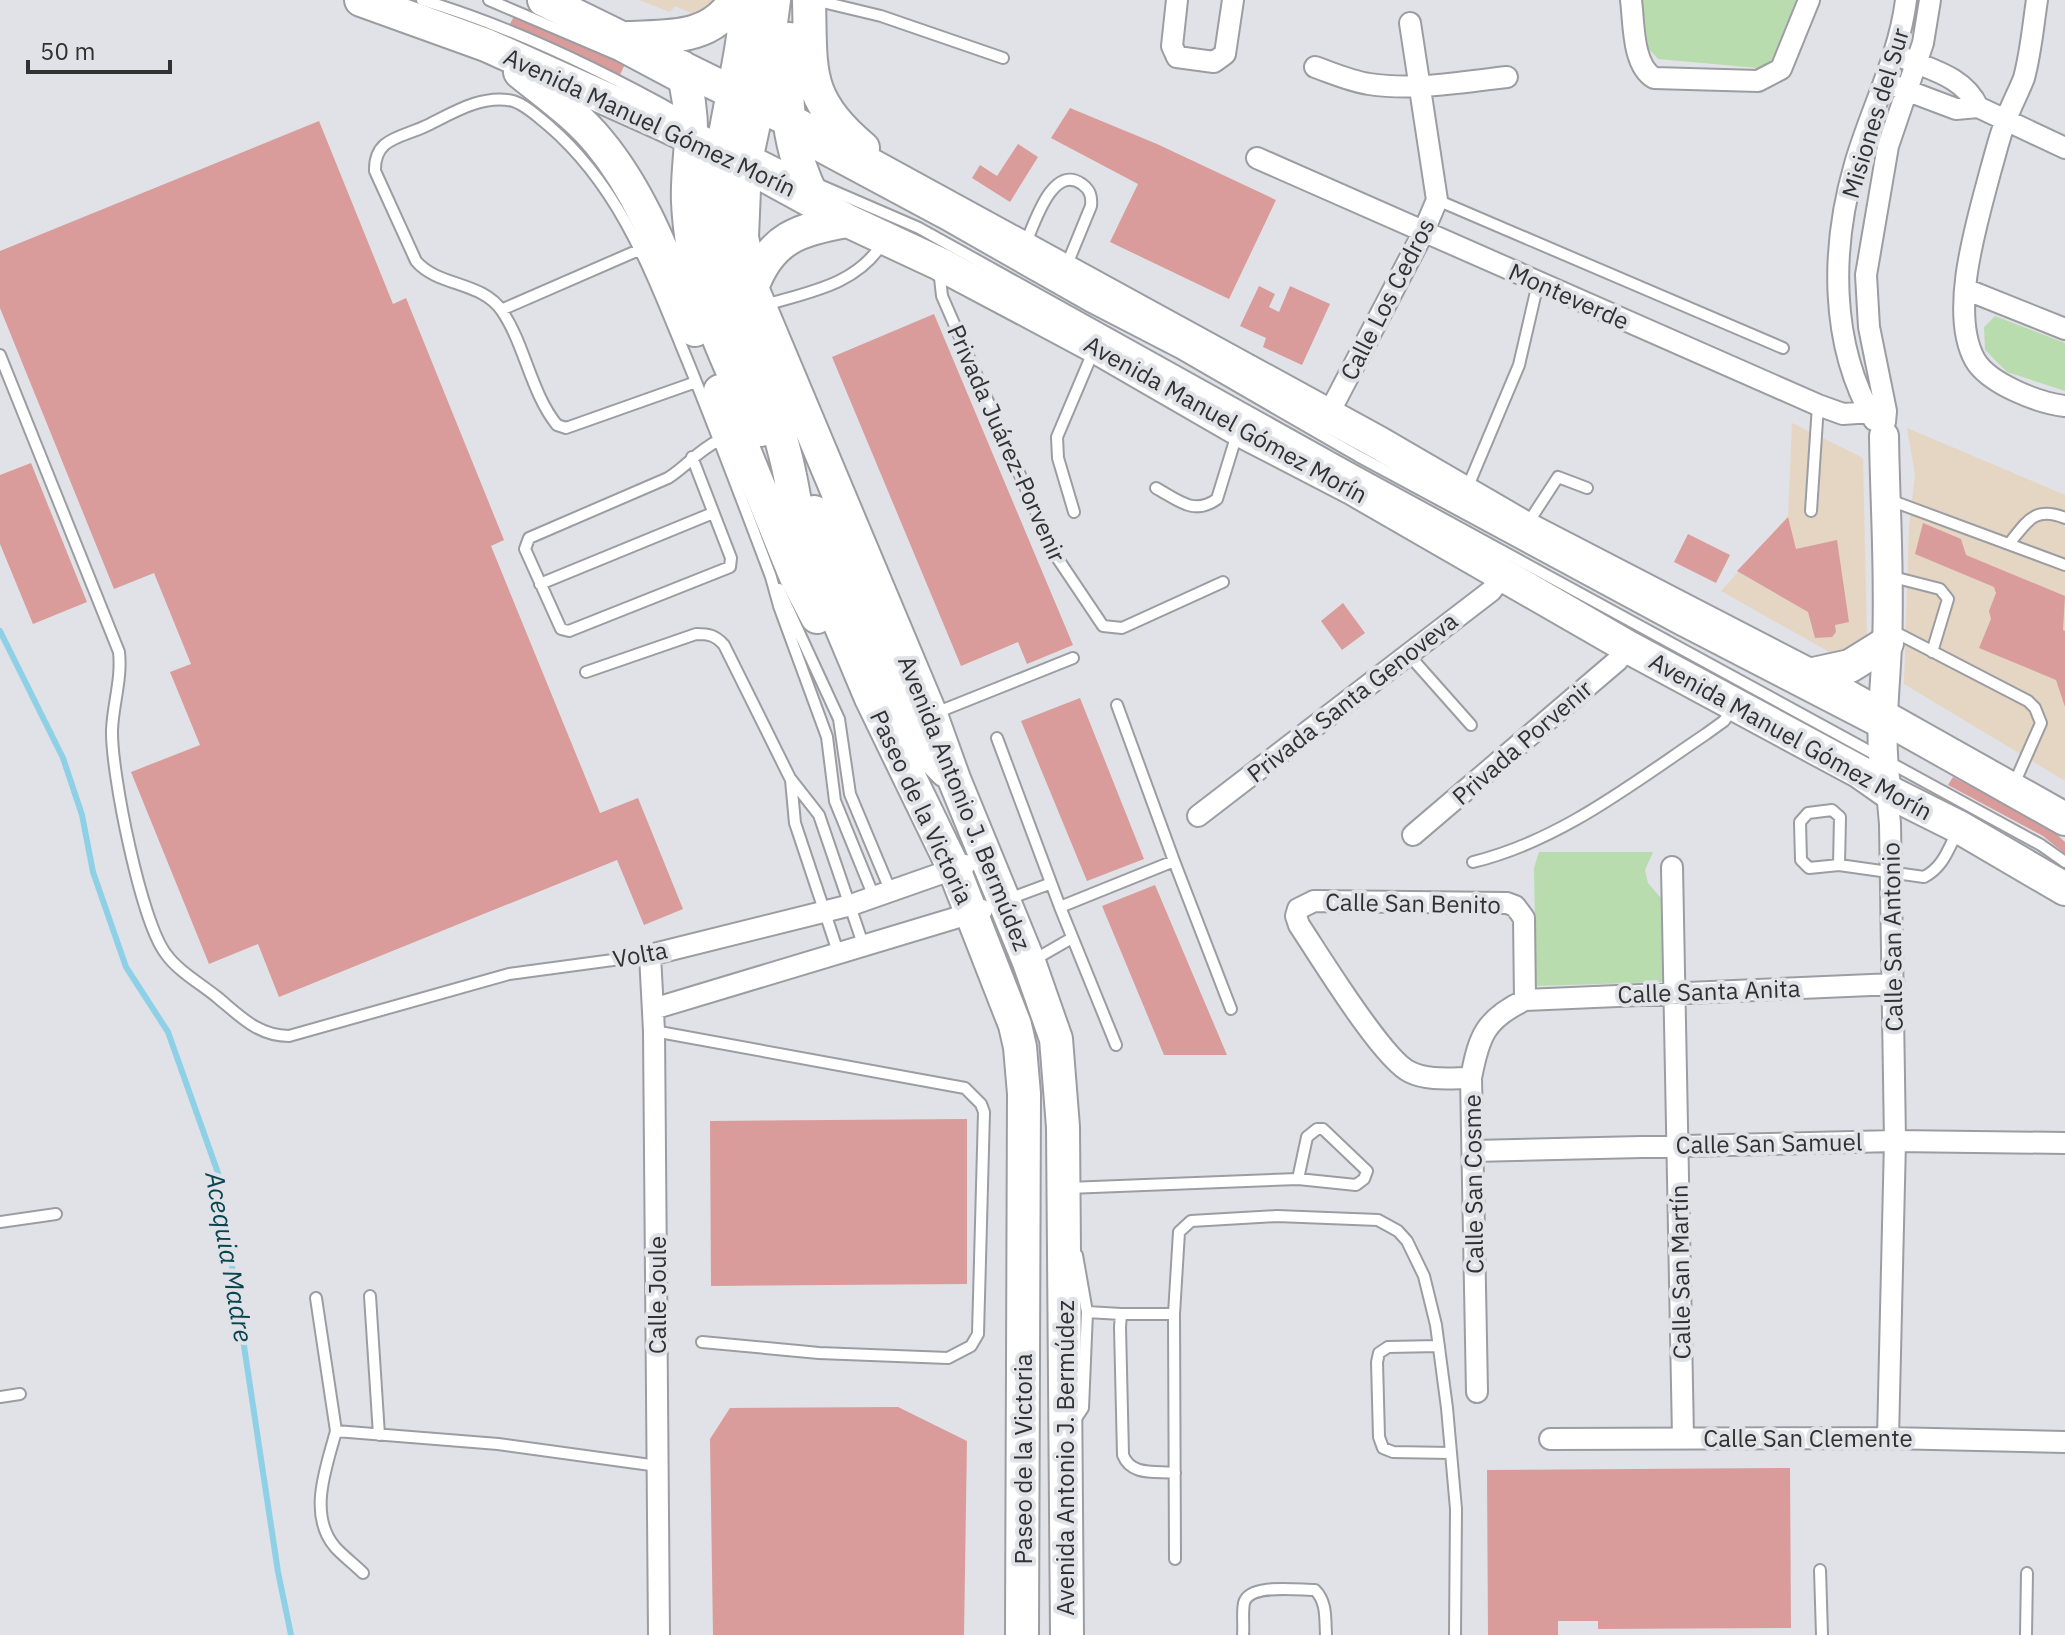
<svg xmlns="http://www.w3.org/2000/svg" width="2065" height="1635" font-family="'IBM Plex Sans',sans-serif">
  <rect width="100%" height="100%" fill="#e0e2e7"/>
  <path fill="#e5d5c3" d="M639,0H713L703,12L693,14L675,6L670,12Z
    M1792,423L1863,458L1867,640L1840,658L1721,591L1788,517Z
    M1907,428L2065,495V781L1904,684L1909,526L1915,475Z"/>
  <path fill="#b9dcae" d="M1642,0H1796L1769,69L1658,59L1648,48Z
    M1995,316L2065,343V391L2007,372L1985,350L1984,327Z
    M1539,852H1653L1645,870L1648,883L1661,898L1664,982L1536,986L1534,868Z"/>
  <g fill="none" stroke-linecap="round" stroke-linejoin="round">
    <path stroke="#8ed1e6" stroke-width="6" d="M0,631L63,758L82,815L93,872L126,967L168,1032L218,1173L278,1572L291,1635"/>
  </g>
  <path fill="#d99c9a" d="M515,14L625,64L620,75L510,24Z
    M1070,108L1157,144L1276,200L1229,299L1110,242L1138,184L1051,138Z
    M319,121L393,304L406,298L504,540L491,546L600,813L638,798L683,909L644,925L617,860L279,997L258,944L209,964L131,772L200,745L170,672L191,664L154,573L114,589L0,308V251Z
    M1018,144L1038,157L1010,202L972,178L980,165L997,176Z
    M1259,286L1275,294L1269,307L1279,312L1290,286L1330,304L1302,365L1263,347L1266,338L1240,326Z
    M934,314L1073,645L1027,664L1018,642L961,666L832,357Z
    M31,463L87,602L33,624L0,544V475Z
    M1788,517L1796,549L1837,540L1849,622L1835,625L1836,632L1832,637L1815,638L1808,612L1737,571Z
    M1923,523L1961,539L1966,555L2065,596L2063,630L2065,631V707L2056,680L1979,648L1991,619L1989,611L1996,593L1994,587L1915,554Z
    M1688,534L1730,555L1716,583L1674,562Z
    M1343,603L1365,633L1342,650L1321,621Z
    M1080,698L1144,859L1087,881L1021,721Z
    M1953,777L2049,827L2065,842V854L2043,836L1948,785Z
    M1155,885L1227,1055H1164L1102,906Z
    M967,1119V1284L711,1286L710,1121Z
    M898,1407L967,1441L964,1635H713L710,1439L730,1408Z
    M1790,1468L1791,1628L1598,1629V1621H1558V1635H1488L1487,1470Z"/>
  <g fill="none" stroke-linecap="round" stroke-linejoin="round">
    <g stroke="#9c9da2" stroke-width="14">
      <path id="lane" d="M422,0C513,27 601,70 683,116
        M489,0L618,55L680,88
        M814,0L881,16L1003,58
        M803,148L941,222L1087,305L1178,352L1358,456L1677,628L1878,732
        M762,156L794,172
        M815,183L919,228L1352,469L2041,845L2065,862
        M1437,200L1783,348
        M1025,245C1034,225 1052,163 1082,184C1090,190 1092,196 1091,206L1066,267
        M939,269L942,296L1054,553L1103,626L1122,628L1223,582
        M762,306C807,292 855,286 882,244
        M501,310L641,249
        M0,355L119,652C122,679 113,704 112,730C111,772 141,922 166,954C178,971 201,984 217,997C240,1016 258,1036 289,1036L509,974L650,955
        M696,382L566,428L557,425C531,393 525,345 502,311C482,281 438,287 416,261L375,171C374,137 402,138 428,125C454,112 483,94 513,101C526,105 538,117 548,125C617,184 648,264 681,345C713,422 742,500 771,577L779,606L827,737L835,801L874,897
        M692,457L731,558L730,567L569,631L561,629L525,549L529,538L668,478C687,466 696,452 719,440
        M1156,488C1178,500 1194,516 1217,499L1237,434
        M1466,491L1519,365L1538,283
        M1887,499L2065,565
        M1811,511L1818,405
        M1074,512L1058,458L1057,437L1093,352
        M1526,526L1558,477L1587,488
        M2009,544C2026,523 2034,505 2065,518
        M1889,576L1940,589L1948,599L1932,652
        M540,584L713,513
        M779,589L839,719L850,794L891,892
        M1891,630L2028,701L2035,708L2041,723L2014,784
        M1408,654L1471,725
        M586,672L696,634C709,634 715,635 724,645L790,778L819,815L864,947
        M1117,705L1174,861
        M933,714L1073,658
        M997,738L1060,907
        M791,780L795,823L839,955
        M1473,862C1560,841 1633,783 1706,734L1724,721L1734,707
        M1839,865L1840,817L1832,810L1808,813L1800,822L1801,860L1809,868L1839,865L1924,877C1943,867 1948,850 1957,832
        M1006,900L1049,884
        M1032,961L1072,938
        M654,1031L965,1088L981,1104L984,1112L978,1334L971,1346L948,1358L819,1353L702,1342
        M1116,1045L1060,907L1174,861L1231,1009
        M1068,1188L1298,1179L1356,1185L1364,1179L1367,1171L1323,1129H1317L1307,1137L1298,1179
        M0,1222L56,1214
        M370,1296L379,1435
        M316,1298L336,1431L498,1444L658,1466
        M1087,1312L1121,1314
        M1174,1314H1121L1120,1327L1123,1455C1131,1476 1155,1471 1175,1473
        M1439,1346L1388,1347L1379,1353L1377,1362L1379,1437L1383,1448L1393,1452L1451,1453
        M0,1397L20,1394
        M1075,1420L1083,1408L1087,1312L1077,1255
        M336,1431C327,1466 307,1514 335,1547C343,1556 354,1564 363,1573
        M1175,1559L1174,1314L1179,1232L1191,1221L1277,1216L1378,1220L1398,1231L1407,1241L1424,1276L1436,1325L1447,1408L1456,1509L1455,1635
        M1820,1570L1822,1635
        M1243,1635C1244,1625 1242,1613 1244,1603C1249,1583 1298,1590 1315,1590C1327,1602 1325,1618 1326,1635
        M2026,1635L2027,1573"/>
    </g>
    <g stroke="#9c9da2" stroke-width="24">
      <path id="street" d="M1177,0L1172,46L1177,57L1214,62L1225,54L1233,0
        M1631,0C1634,22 1632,65 1654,78L1758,81L1781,69L1809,0
        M2037,0C2033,26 2031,52 2024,78C2019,91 2012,104 2007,117C2000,134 1996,152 1991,169C1978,219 1948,312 1975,360C1989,384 2039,403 2065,406
        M1904,58C1932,70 1964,77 1978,107
        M1315,67C1332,73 1350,81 1369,84C1415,91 1462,82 1507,77
        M1895,86L1956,109L1978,107
        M1978,107L2065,148
        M1257,158L1818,405L1843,414L1886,411
        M1965,289L2065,329
        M1328,415L1423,233L1437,200L1410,23
        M1874,420C1829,343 1831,247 1855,164C1871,109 1899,57 1906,0
        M1885,422L1886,411L1869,327L1866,275L1888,146L1923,43L1930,0
        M1887,791L1890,824L1895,1141L1888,1438
        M1198,816L1491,591L1503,575
        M1413,835L1617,661L1628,647
        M1672,867L1683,1437
        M653,1009L982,910
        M1471,1078C1451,1078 1428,1081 1410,1072C1383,1060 1319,955 1299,925L1296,916L1298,909L1314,901L1507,903L1515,906L1524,918L1525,1000
        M1473,1151L1895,1141L2065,1143
        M1477,1392L1471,1078C1479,1036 1485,1019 1525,1000L1894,984
        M1550,1439L1888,1438L2065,1442
        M659,1635L654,1031L650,955L851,905L965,865"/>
    </g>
    <g stroke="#9c9da2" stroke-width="32">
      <path id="secondary" d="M1884,436C1885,506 1890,576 1887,645C1885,695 1878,741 1887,791"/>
    </g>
    <g stroke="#9c9da2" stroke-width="36">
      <path id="primary" d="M361,0L486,45L658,122L722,152L848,221L940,264L1096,347L1238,429L1352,488L1628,647L1860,772L1887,791L1959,827L2065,889
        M544,0L787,119L1379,443L1525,528L1809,675L2065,819
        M747,0C742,76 715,148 716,224C717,290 753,349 773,411C779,432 786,454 790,476C795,499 797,519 805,541L871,698L954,869L1015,1025L1020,1047L1024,1094L1022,1635
        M774,0L764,77L745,165L742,237L752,288L931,715L954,779L1029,962L1056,1039L1063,1127L1067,1635
        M809,0C811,70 804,99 863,148
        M628,38C669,36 711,40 735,0
        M789,39C784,97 787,149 815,201
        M682,67C688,91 692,115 691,140C690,161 687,181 688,202C692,288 723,354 760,430
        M520,72C547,94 577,115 599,142C644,196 668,266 695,330
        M752,288C770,238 799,229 848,221
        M720,391L795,575L817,617
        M814,512L858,605L907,724L917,741L946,771
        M1809,675L1850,666L1887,643"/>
    </g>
    <use href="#lane" stroke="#fff" stroke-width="10"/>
    <use href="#street" stroke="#fff" stroke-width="20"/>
    <use href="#secondary" stroke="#fff" stroke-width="28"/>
    <use href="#primary" stroke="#fff" stroke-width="32"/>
  </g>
  <g text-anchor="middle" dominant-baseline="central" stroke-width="8" stroke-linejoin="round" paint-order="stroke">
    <g font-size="24" fill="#303133" stroke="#e0e2e7">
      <text transform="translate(1875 113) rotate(-73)">Misiones del Sur</text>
      <text transform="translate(650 122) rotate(25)">Avenida Manuel Gómez Morín</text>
      <text transform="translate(1569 296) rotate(24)">Monteverde</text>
      <text transform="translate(1387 299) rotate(-63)">Calle Los Cedros</text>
      <text transform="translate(1226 419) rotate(29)">Avenida Manuel Gómez Morín</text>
      <text transform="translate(1007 443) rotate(66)">Privada Juárez-Porvenir</text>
      <text transform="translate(1352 697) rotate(-38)">Privada Santa Genoveva</text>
      <text transform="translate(1791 736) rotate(29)">Avenida Manuel Gómez Morín</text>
      <text transform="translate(1522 742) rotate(-41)">Privada Porvenir</text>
      <text transform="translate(965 803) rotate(68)">Avenida Antonio J. Bermúdez</text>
      <text transform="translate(922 807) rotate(65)">Paseo de la Victoria</text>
      <text transform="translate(1413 903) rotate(1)">Calle San Benito</text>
      <text transform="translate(1892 937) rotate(-91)">Calle San Antonio</text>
      <text transform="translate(640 954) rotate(-10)">Volta</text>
      <text transform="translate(1709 991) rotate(-2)">Calle Santa Anita</text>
      <text transform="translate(1769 1143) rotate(-1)">Calle San Samuel</text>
      <text transform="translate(1473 1184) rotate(-91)">Calle San Cosme</text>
      <text transform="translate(1680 1272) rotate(-91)">Calle San Martín</text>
      <text transform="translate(657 1295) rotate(-90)">Calle Joule</text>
      <text x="1808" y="1438">Calle San Clemente</text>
      <text transform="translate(1065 1458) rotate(-90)">Avenida Antonio J. Bermúdez</text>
      <text transform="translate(1023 1459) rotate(-90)">Paseo de la Victoria</text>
    </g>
    <g font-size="26" font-style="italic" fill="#084553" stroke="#e0e2e7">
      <text transform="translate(230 1257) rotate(80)">Acequia Madre</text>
    </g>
  </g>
  <path d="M28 60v12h142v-12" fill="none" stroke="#303133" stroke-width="4"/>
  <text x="40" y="60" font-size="24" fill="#303133" stroke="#e0e2e7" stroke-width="6" paint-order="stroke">50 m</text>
</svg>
